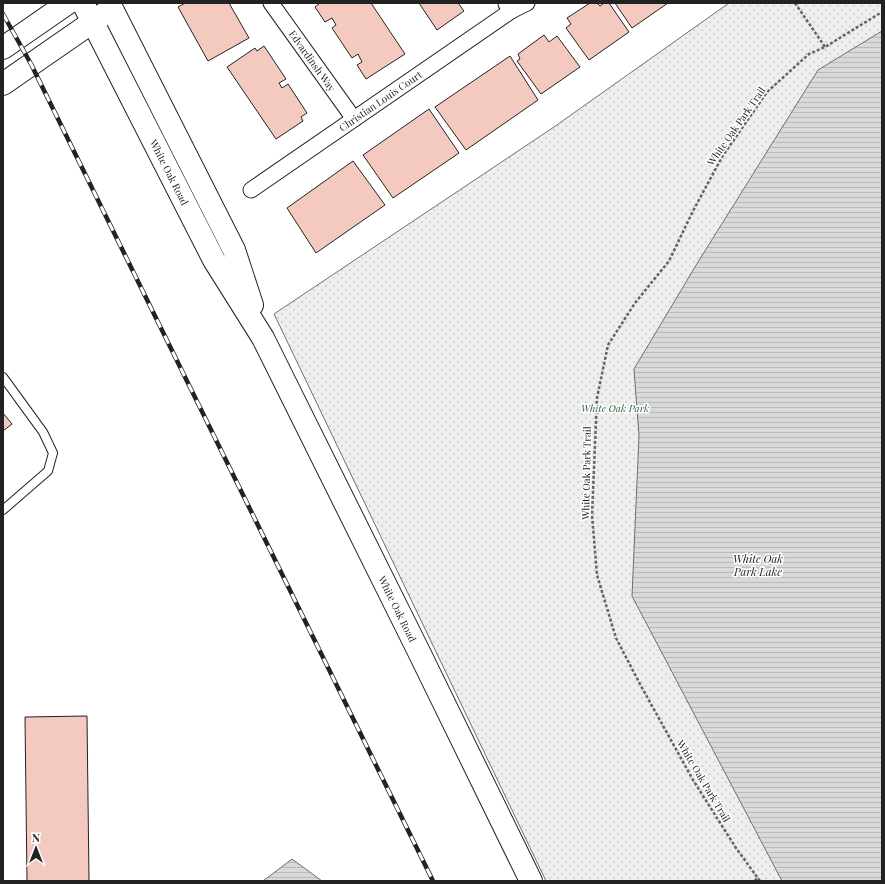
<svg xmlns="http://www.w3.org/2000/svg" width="885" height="884" font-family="'Playfair Display',serif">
  <defs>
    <pattern id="park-dots" width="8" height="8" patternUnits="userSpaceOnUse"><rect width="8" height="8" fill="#eee"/><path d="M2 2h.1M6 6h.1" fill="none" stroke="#ccc" stroke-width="1.8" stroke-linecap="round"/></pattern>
    <pattern id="water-rules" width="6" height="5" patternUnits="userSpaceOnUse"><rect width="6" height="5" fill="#d9d9d9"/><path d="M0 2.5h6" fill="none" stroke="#bababa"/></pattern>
  </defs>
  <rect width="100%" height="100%" fill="#fff"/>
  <path fill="url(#park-dots)" stroke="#6f6f6f" d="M729,3H882V881H546L274,314L554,127Z"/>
  <path fill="url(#water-rules)" stroke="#6f6f6f" d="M882,31V881H782L632,596L639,436L634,369L698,262L818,70Z
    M292,859L322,881H263Z"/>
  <path fill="#f3c9c0" stroke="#222" d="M185,3H229L249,38L208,61L178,7Z
    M320,3H371L405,54L366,79L357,65L362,62L358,54L352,58L332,28L336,25L332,18L325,22L315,7Z
    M419,3H458L464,11L437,30Z
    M590,3H597L600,6L604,3H609L629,32L589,60L566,28L571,24L567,18Z
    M615,3H668L632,28Z
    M544,35L549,42L557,36L580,67L541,94L517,61L520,59L518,54Z
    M264,46L286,79L279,83L282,88L288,84L307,113L301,117L303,121L276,139L227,67L255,48L257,51Z
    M510,56L538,100L466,150L435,107Z
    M429,109L459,153L393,198L363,155Z
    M353,161L385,205L316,253L287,208Z
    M3,413L12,424L3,431Z
    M87,716L89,881H27L25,717Z"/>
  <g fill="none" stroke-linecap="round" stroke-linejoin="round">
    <g stroke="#222" stroke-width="10">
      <path id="lane" d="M3,377L43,432L53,453L48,471L3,510"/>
    </g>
    <g stroke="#222" stroke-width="17">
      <g id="street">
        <path id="s1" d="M271,3L354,119"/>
        <path d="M506,4L511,11L527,3"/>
        <path id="s2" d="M251,190L511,11"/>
      </g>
    </g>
    <g stroke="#222" stroke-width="24">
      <g id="secondary">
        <path id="s3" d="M83,3L214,260L263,338L418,650L531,881"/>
        <path d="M109,3L234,250L252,305"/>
        <path d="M3,48L68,3"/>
        <path d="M3,84L104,14"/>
      </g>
    </g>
    <path stroke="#646464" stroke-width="2.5" stroke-dasharray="3 2" stroke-linecap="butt" d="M795,3L825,47
      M755,881L757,877
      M760,881L736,848L693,780L641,686L616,638L597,575L592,515L597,398L608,345L635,303L669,261L693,211L722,157L767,92L809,54L825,47L882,12"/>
    <use href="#lane" stroke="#fff" stroke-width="8"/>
    <use href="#street" stroke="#fff" stroke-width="15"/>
    <use href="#secondary" stroke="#fff" stroke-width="22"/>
    <g stroke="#222" stroke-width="4.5">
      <path id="rail" d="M3,14L31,64L433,881"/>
    </g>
    <use href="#rail" stroke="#fff" stroke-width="3" stroke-dasharray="9" stroke-linecap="butt"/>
  </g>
  <g text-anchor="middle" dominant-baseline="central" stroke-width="3" stroke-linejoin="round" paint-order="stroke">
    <g font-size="10" fill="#222" stroke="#fff">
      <text stroke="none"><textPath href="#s1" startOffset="71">Edvardinsh Way</textPath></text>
      <text stroke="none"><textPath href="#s2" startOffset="157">Christian Louis Court</textPath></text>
      <text transform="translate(736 126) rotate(-55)">White Oak Park Trail</text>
      <text stroke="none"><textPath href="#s3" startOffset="190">White Oak Road</textPath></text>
      <text transform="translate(586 473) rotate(-89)">White Oak Park Trail</text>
      <text stroke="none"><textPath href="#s3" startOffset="683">White Oak Road</textPath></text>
      <text transform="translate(704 781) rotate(59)">White Oak Park Trail</text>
    </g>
    <g font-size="10" font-style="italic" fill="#2f5e38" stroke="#fff">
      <text x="615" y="408">White Oak Park</text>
    </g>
    <g font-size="11" font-style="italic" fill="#222" stroke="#fff">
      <text x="758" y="558">White Oak<tspan x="758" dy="13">Park Lake</tspan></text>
    </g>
  </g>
  <rect width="885" height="884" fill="none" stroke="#222222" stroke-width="8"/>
  <g transform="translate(36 848)" stroke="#ffffff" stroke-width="3" paint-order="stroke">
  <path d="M0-3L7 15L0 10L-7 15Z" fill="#222222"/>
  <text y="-6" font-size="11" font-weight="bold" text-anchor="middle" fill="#222222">N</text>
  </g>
</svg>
